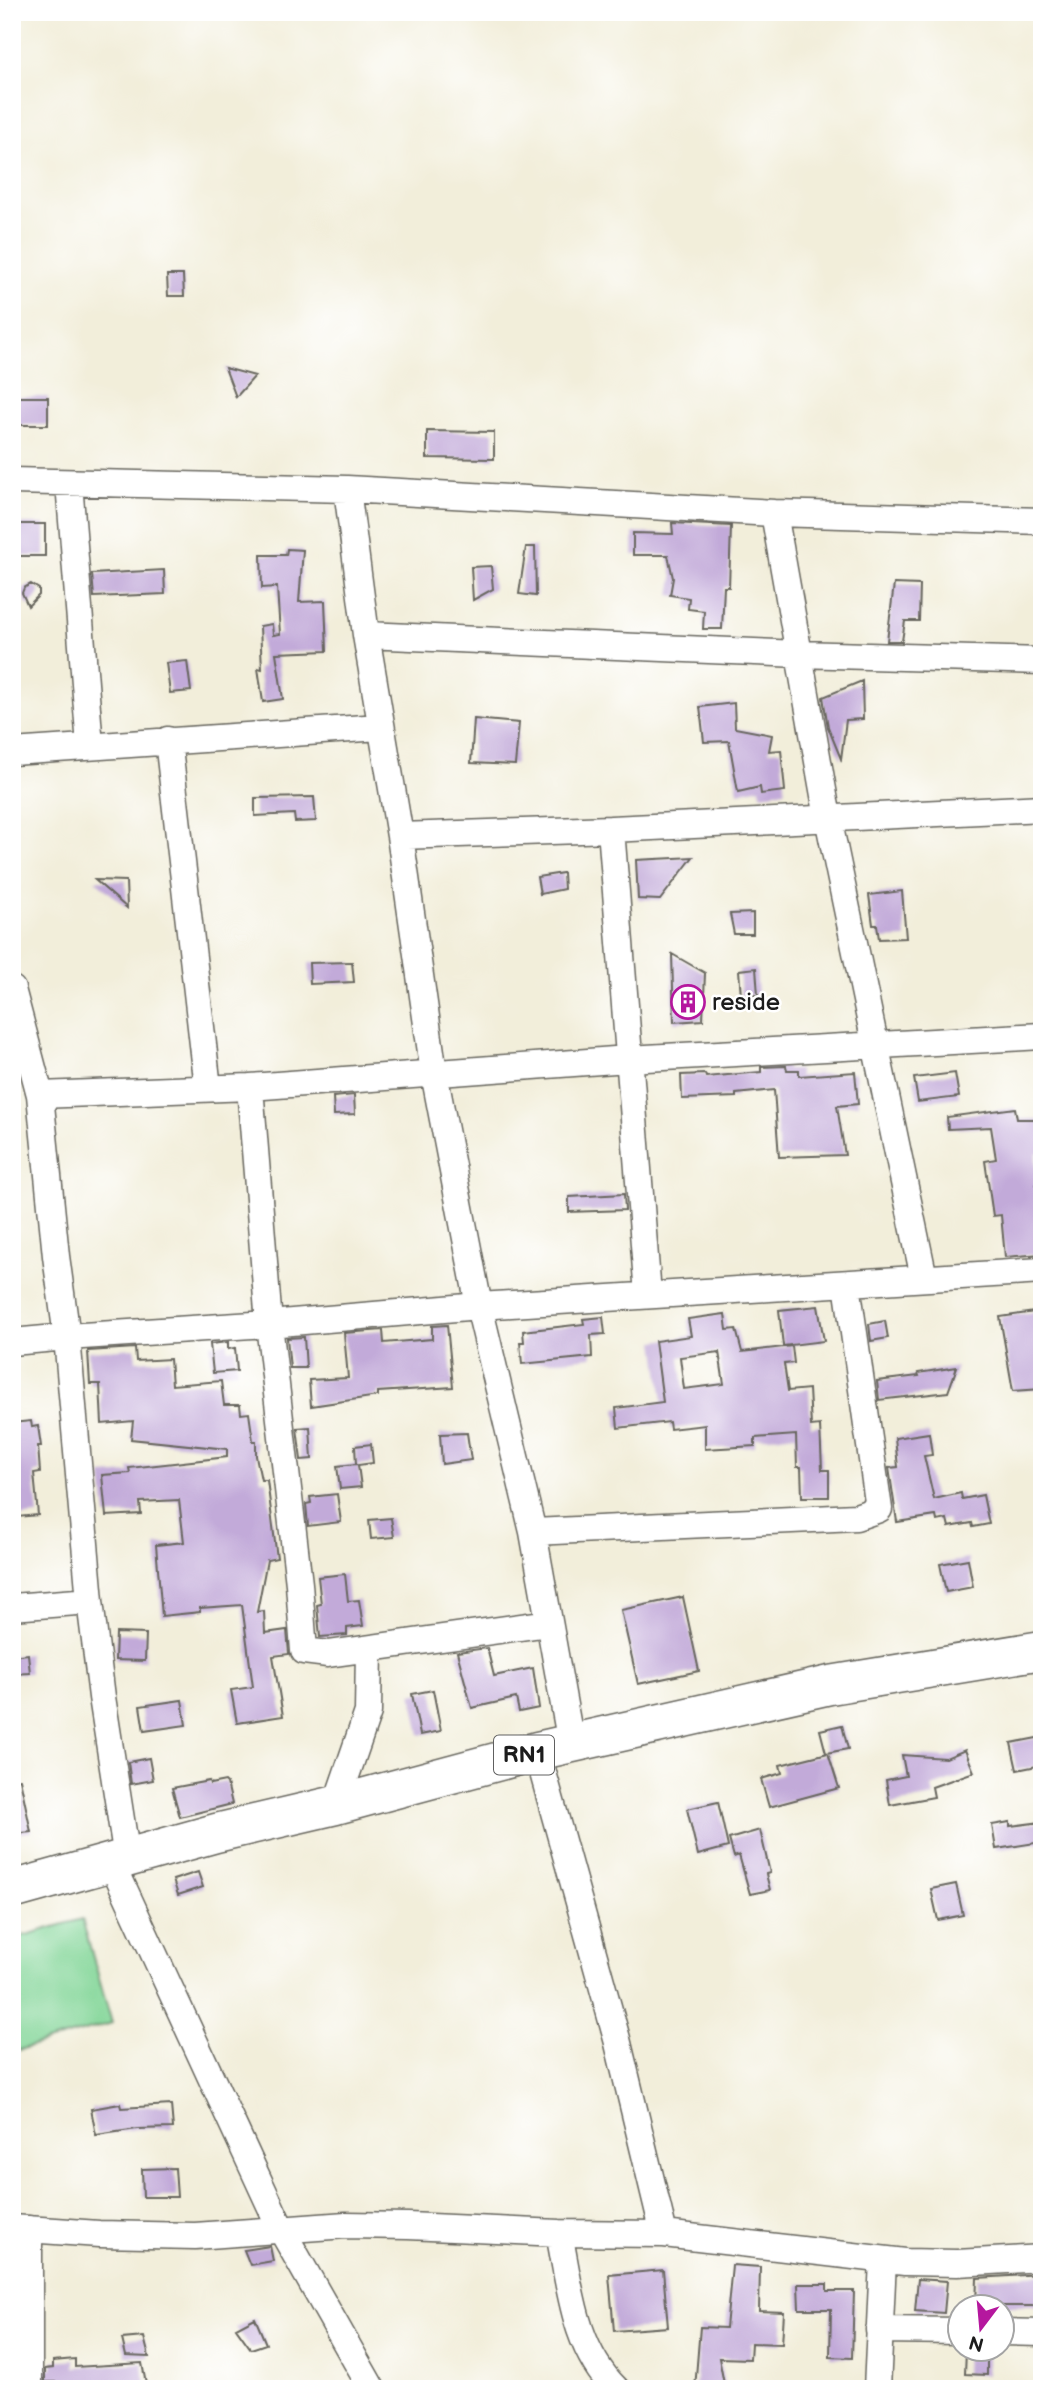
<svg xmlns="http://www.w3.org/2000/svg" width="1054" height="2401" font-family="'Balsamiq Sans',sans-serif">
  <rect width="100%" height="100%" fill="#fff"/>
  <filter id="ink" filterUnits="userSpaceOnUse"><feTurbulence type="fractalNoise" baseFrequency=".0143" numOctaves="2"/><feDisplacementMap in="SourceGraphic" scale="14" xChannelSelector="R" yChannelSelector="G"/><feConvolveMatrix kernelMatrix="1 2 1 2 8 2 1 2 1" color-interpolation-filters="sRGB"/></filter>
  <filter id="wash" filterUnits="userSpaceOnUse"><feTurbulence type="fractalNoise" baseFrequency=".00686" numOctaves="4" result="noise"/><feDisplacementMap in="SourceGraphic" scale="28" xChannelSelector="R" yChannelSelector="G"/><feGaussianBlur stdDeviation="1.57" result="paint"/><feColorMatrix in="noise" values="0 0 0 0 0 0 0 0 0 0 0 0 0 0 0 0 0 1.4 0 .05"/><feComposite in="paint" operator="in"/></filter>
  <g filter="url(#wash)">
    <rect width="100%" height="100%" fill="#f2eeda"/>
    <path fill="#82d597" stroke="#4f785a" stroke-width="2" d="M82,1919L112,2023L12,2052V1939Z"/>
    <g id="blocks">
      <path fill="#c2aad9" fill-rule="evenodd" d="M167,275H183L184,296H168Z
        M225,368L255,376L236,397Z
        M12,397H48V425H12Z
        M427,431L494,432V459L427,458Z
        M672,523L731,526L729,587H724L722,629H703L704,611L688,609L689,598L670,595L673,578L668,555H633V533L673,534Z
        M19,524H45V556H19Z
        M526,547H535L536,596L519,594Z
        M287,549L303,550L299,602L325,601L327,651L276,653L283,699L263,702L258,668L262,669L260,626L272,624L273,635L280,634L277,587L262,588L261,555H286Z
        M491,566L493,589L473,600L471,567Z
        M164,570L165,594L94,597L92,574Z
        M31,584L39,589V595L28,606L22,593L24,588Z
        M894,584L920,585L919,621H905L902,641H887Z
        M187,661L191,691L170,693L166,663Z
        M862,681L863,719L846,720L841,759L828,727L823,697Z
        M734,703L735,728L772,735L769,751L781,750L785,791L761,794L760,787L738,792L729,741L704,742L700,707Z
        M474,719L519,723L515,765L471,763Z
        M314,797L316,821L295,822L294,814L255,816V798Z
        M693,857L660,900L638,899L636,860Z
        M563,873L564,889L540,894L537,877Z
        M95,880L126,881L127,908Z
        M902,891L906,938L879,939L877,925H873L869,895Z
        M753,913V934H734L730,914Z
        M672,954L705,973L703,1020L674,1022Z
        M352,962L354,982L310,984L309,963Z
        M756,968L758,995L741,996L739,970Z
        M786,1066L787,1070H799V1076L855,1072L858,1104L837,1106L845,1155L779,1157L774,1090L736,1094V1097L682,1099L681,1075L705,1074L706,1077L761,1072V1067Z
        M955,1073L959,1097L918,1102L914,1078Z
        M354,1095L355,1114L334,1115L333,1097Z
        M1015,1108L1017,1119H1042V1153H1036V1192L1042,1190V1254L1005,1257L1001,1215L993,1216L985,1161L996,1159L991,1127L948,1129L947,1117Z
        M624,1194L625,1210L569,1212V1197Z
        M818,1306L824,1341L783,1346L779,1310Z
        M1042,1311V1389L1013,1391L1000,1317Z
        M725,1314L727,1330L736,1329L742,1352L792,1346L794,1363L784,1364L788,1391L809,1389L811,1426L820,1425L822,1470H829V1497H802L801,1467H797L796,1435L755,1438V1446L705,1449V1425L670,1429L669,1422L618,1428L616,1408L663,1402L655,1341L691,1336L688,1319ZM719,1352L724,1384L684,1389L680,1357Z
        M603,1317L605,1334L591,1335L592,1357L522,1364L520,1342H524L523,1331L584,1324L583,1319Z
        M885,1321L888,1338L871,1341L869,1324Z
        M447,1325L453,1387L378,1392V1396L311,1406L309,1380L348,1378L344,1333L383,1330L384,1343L432,1339V1326Z
        M304,1337L306,1368H290L287,1338Z
        M228,1342V1349L235,1348L237,1371L213,1373L210,1344Z
        M135,1348L136,1361L170,1359L172,1385L221,1381L224,1405H240L241,1414L249,1413L253,1441H256V1456L261,1480H267L277,1558L267,1560L257,1612L264,1611L265,1633L287,1630L289,1654L273,1656L283,1716L237,1723L231,1690L253,1687L242,1605L200,1608V1612L162,1616L156,1545L184,1542L179,1500L140,1502L141,1514L106,1516L102,1475L130,1473L129,1468L227,1457V1449L131,1439L133,1421L102,1424L100,1384H90L88,1351Z
        M957,1367L948,1392L879,1400L877,1381L919,1376L918,1373Z
        M31,1421L32,1427L38,1426L41,1446H38L40,1472L34,1473L38,1515L17,1517L12,1485V1423Z
        M310,1427L312,1459L301,1460L297,1428Z
        M467,1433L471,1460L442,1464L440,1434Z
        M929,1433L932,1455L924,1456L934,1499L961,1493L962,1499L983,1495L989,1524L973,1527L972,1523L949,1527L947,1519L937,1521L936,1516L897,1522L889,1468L898,1467L895,1438Z
        M371,1444L373,1463L358,1465L361,1487L340,1489L337,1466L356,1464L355,1446Z
        M337,1494L341,1522L308,1526L306,1504L311,1503L310,1497Z
        M391,1518L394,1537L371,1539L369,1520Z
        M968,1559L973,1587L946,1592L940,1564Z
        M345,1574L348,1601L359,1600L363,1626L347,1628V1635L320,1637L317,1605L321,1604L318,1577Z
        M683,1597L699,1671L638,1684L621,1610Z
        M116,1633L146,1634L145,1661L115,1660Z
        M487,1648L494,1676L533,1668L539,1708L519,1712L516,1698L472,1708L457,1652Z
        M28,1654L30,1673L12,1674V1656Z
        M433,1690L441,1731L420,1735L412,1694Z
        M182,1700L186,1725L144,1731L140,1706Z
        M842,1725L848,1749L826,1753L820,1730Z
        M1042,1737V1765L1017,1770L1011,1743Z
        M965,1750L974,1772L932,1787L934,1797L890,1805L886,1780L906,1776L902,1755L946,1758Z
        M828,1753L839,1788L769,1807L761,1779L782,1773L780,1765Z
        M149,1758L153,1780L131,1784L128,1762Z
        M20,1779L31,1832L12,1834V1780Z
        M209,1781L210,1784L225,1781L227,1783L232,1804L180,1817L172,1788Z
        M718,1802L728,1847L698,1855L687,1809Z
        M1010,1822V1826L1042,1822V1842L996,1849L992,1825Z
        M760,1830L770,1873L766,1874L770,1890L750,1894L739,1855L734,1857L729,1839Z
        M198,1872L203,1887L178,1895L173,1880Z
        M956,1884L963,1915L938,1920L931,1889Z
        M120,2104L121,2108L171,2105L173,2128L137,2129L96,2135L91,2109Z
        M175,2168L177,2197H143L142,2169Z
        M270,2246L273,2261L250,2265L244,2250Z
        M732,2265L760,2267L759,2311L784,2312L782,2344L751,2343L750,2359L719,2358L725,2389H695L700,2327L726,2328Z
        M663,2270L668,2327L614,2331L609,2275Z
        M1042,2274V2306H976L977,2278Z
        M918,2279L947,2281L944,2313L915,2311Z
        M798,2284H827V2291H854L852,2358L830,2357L831,2309H799Z
        M255,2318L266,2344L251,2349L236,2328Z
        M144,2337L149,2357L126,2356L122,2339Z
        M966,2349L987,2350V2375L965,2374Z
        M75,2359V2367L142,2363L146,2384L140,2386V2389H89V2382H45V2369L53,2368V2361Z"/>
    </g>
  </g>
  <g filter="url(#ink)">
    <use href="#blocks" fill-opacity="0" stroke="#67665e" stroke-width="2"/>
    <g fill="none" stroke-linecap="round" stroke-linejoin="round">
      <g stroke="#67665e" stroke-width="29">
        <path id="minor" d="M12,481L347,489L774,513L1042,521
          M69,483L90,746
          M347,489L366,635L400,836L434,1073L479,1306L533,1532L571,1744
          M774,513L828,818L924,1278
          M366,635L798,654L1042,661
          M168,740L208,1088
          M12,752L380,727
          M611,829L648,1295
          M400,836L611,829L1042,808
          M12,989L40,1095L56,1256L67,1337L90,1601L102,1697L127,1858
          M250,1087L269,1324L299,1584L304,1651L328,1654L549,1623
          M40,1095L250,1087L628,1059L1042,1036
          M12,1342L67,1337L269,1324L479,1306L1042,1271
          M533,1532L856,1517L879,1509L847,1284
          M12,1607L90,1601
          M537,1751L617,2039L664,2234
          M336,1805L368,1712L369,1649
          M112,1863L281,2229L372,2389
          M12,2228L99,2234L195,2236L346,2225L408,2226L559,2233L664,2234L905,2262L957,2263L1042,2258
          M559,2233C570,2287 574,2348 616,2389
          M879,2330L960,2331
          M1002,2332L1042,2333
          M29,2389V2229
          M877,2389L883,2260"/>
      </g>
      <g stroke="#67665e" stroke-width="41">
        <path id="highway" d="M12,1890L216,1833L336,1805L537,1751L830,1685L1042,1650"/>
      </g>
      <use href="#minor" stroke="#fff" stroke-width="26"/>
      <use href="#highway" stroke="#fff" stroke-width="38"/>
    </g>
  </g>
  <defs>
    <g id="building-ring" transform="scale(1.75)"><circle r="9.5" fill="#fff" stroke="#b5179e" stroke-width="1.5"/><path d="M-4-6H4V6H1V3H-1V6H-4ZM-2.5-4.3h1.7v1.8h-1.7ZM.8-4.3h1.7v1.8H.8ZM-2.5-1h1.7V.8h-1.7ZM.8-1h1.7V.8H.8Z" fill="#b5179e"/></g>
  </defs>
  <g fill-rule="evenodd">
    <use href="#building-ring" x="688" y="1002"/>
  </g>
  <g text-anchor="middle" dominant-baseline="central" stroke-width="5" stroke-linejoin="round" paint-order="stroke">
    <rect fill="#fff" stroke="#606060" stroke-width="2" x="494" y="1735.5" width="60" height="39" rx="5"/>
    <g font-size="23" font-weight="bold" fill="#1c1c1c">
      <text x="524" y="1755">RN1</text>
    </g>
    <g font-size="24" fill="#1c1c1c" stroke="#fff" text-anchor="start">
      <text x="712" y="1002">reside</text>
    </g>
  </g>
  <rect width="1054" height="2401" fill="none" stroke="#fff" stroke-width="42"/>
  <g transform="translate(981 2328) rotate(196)"><circle r="33" fill="#ffffff" stroke="#a4a4a4" stroke-width="2"/>
  <path d="M0-5L12 26L0 18L-12 26Z" fill="#b5179e"/>
  <text y="-10" font-size="19" font-weight="bold" text-anchor="middle" fill="#1c1c1c">N</text>
  </g>
</svg>
